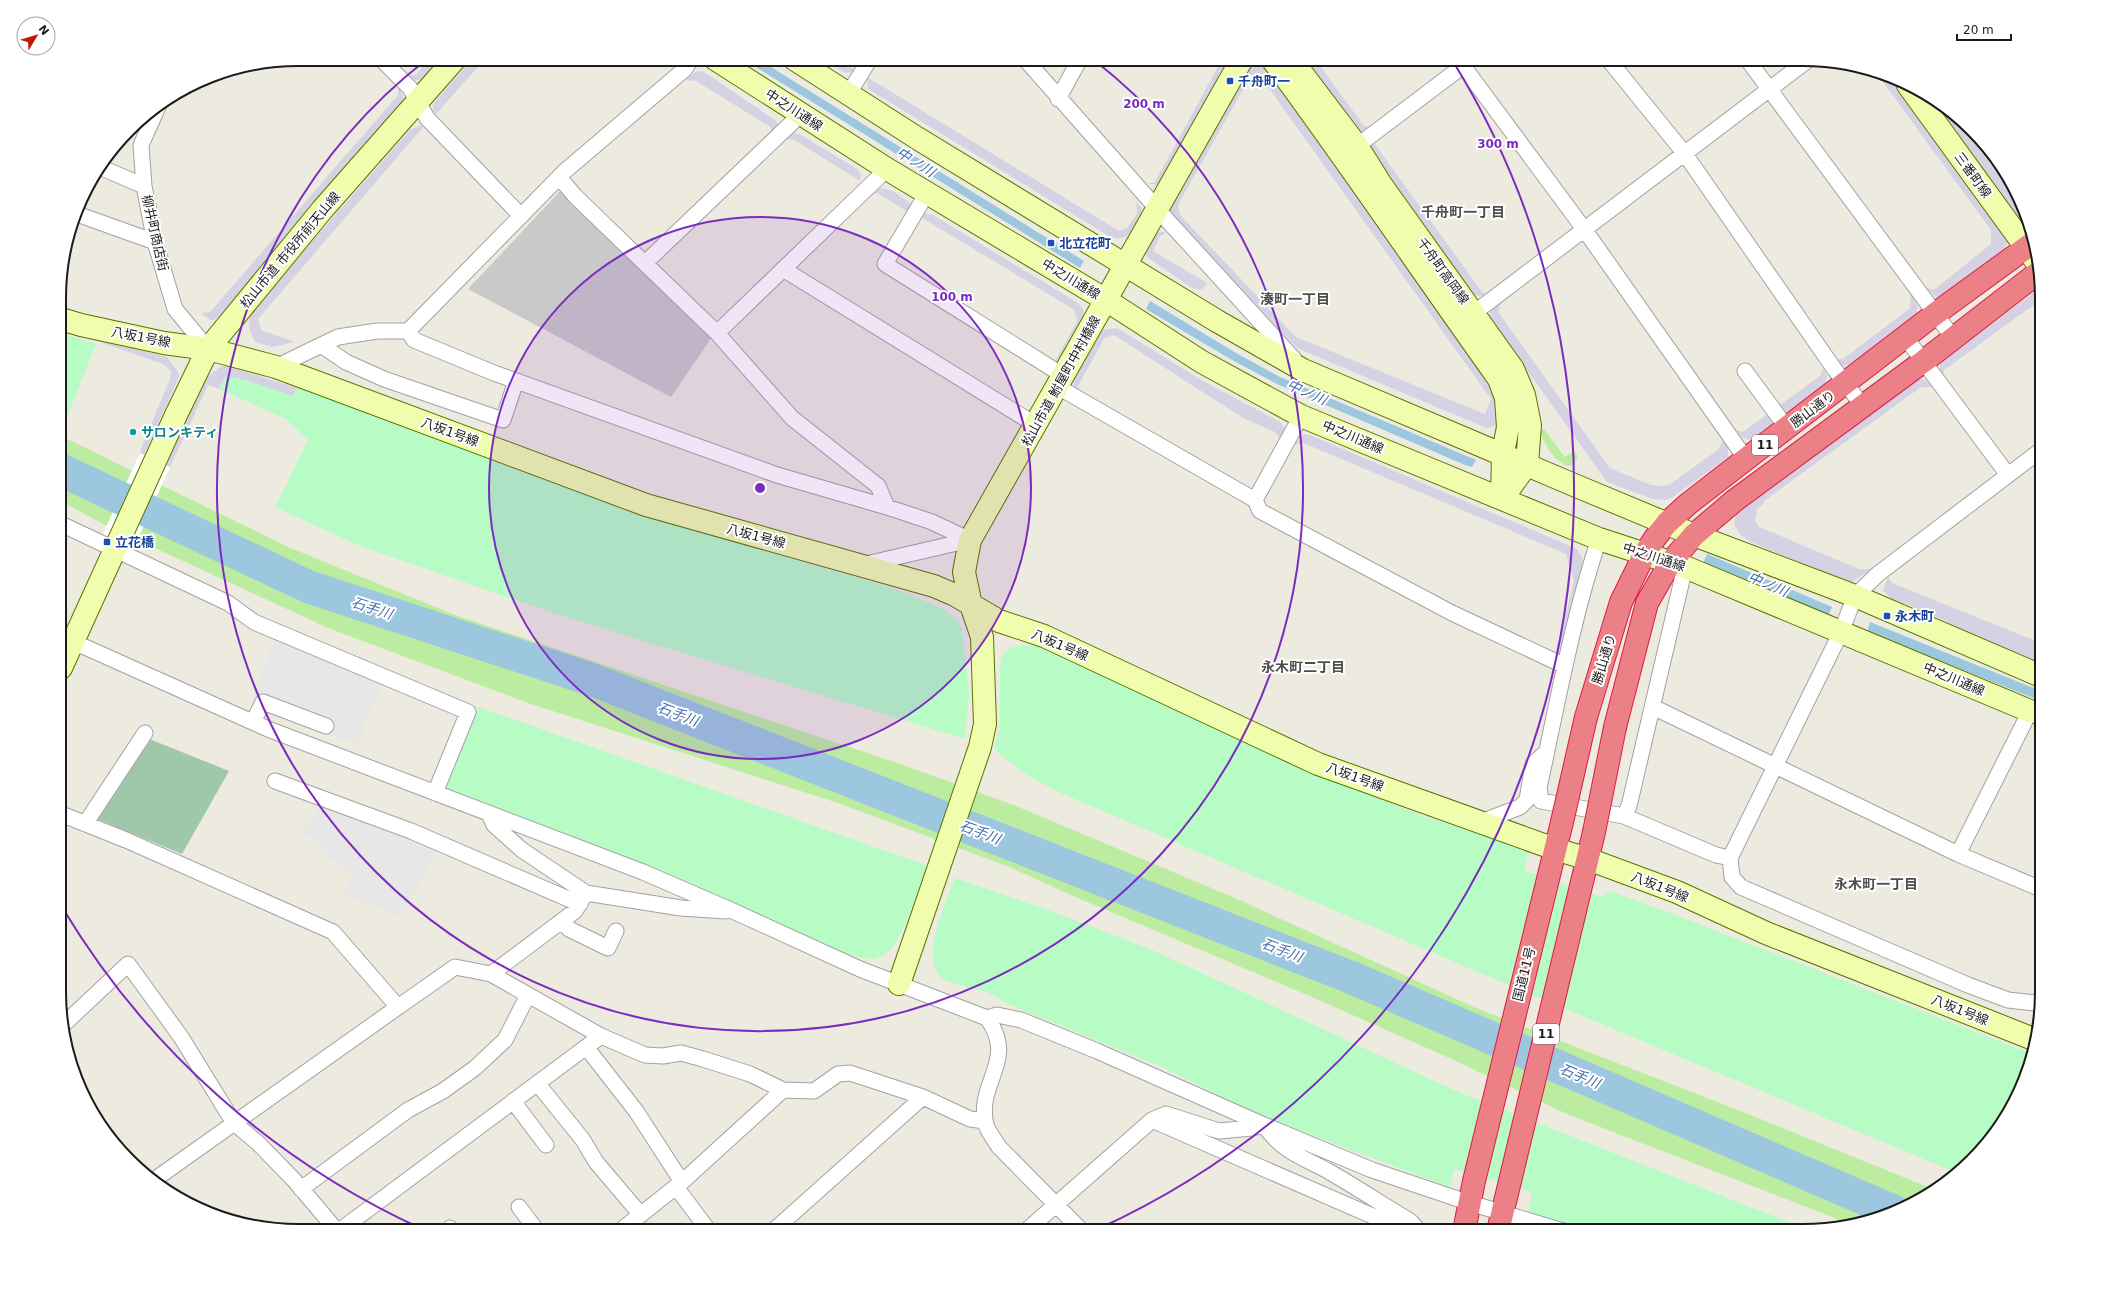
<svg xmlns="http://www.w3.org/2000/svg" width="2101" height="1290" font-family="'DejaVu Sans','Noto Sans JP',sans-serif">
  <rect width="100%" height="100%" fill="#edeadf"/>
  <path fill="#c9c9c9" d="M562,189L712,337L671,397L468,289Z"/>
  <path fill="#bceca0" d="M1544,429L1565,457L1574,450L1578,457L1574,465L1568,466C1554,461 1545,445 1540,432Z
    M61,436L288,547L455,615L906,766L1011,804L1235,898L1476,1008L1748,1114L1935,1190C1915,1205 1879,1221 1853,1225L1567,1114L1456,1061L1312,997L1073,896L1007,866L838,803L528,703L328,628L105,525L61,501Z"/>
  <path fill="#9fc7aa" d="M147,738L229,771L182,854L95,818Z"/>
  <path fill="#b7fcc5" d="M61,333L96,344L65,422L61,421Z
    M226,376L246,380L293,396L297,388L424,429L671,524L899,590L941,608L957,619L962,629L969,691L965,739L562,616L360,546L275,507L308,440L286,419L219,389Z
    M1023,645L1039,647L1363,792L1423,816L1529,850L1524,870L1602,897L1610,891L1673,914L2034,1055L2010,1112L1972,1161L1957,1173L1485,975L1056,791L1021,771L994,749L1000,725V671L1001,658L1009,648Z
    M479,707L928,866L903,929L893,947L884,955L873,959L853,956L443,790Z
    M955,878L1048,910L1150,949L1456,1091L1811,1231H1589L1528,1213L1532,1192L1454,1169L1450,1187L1258,1115L1160,1066L1010,1005C1003,1001 995,995 986,992C975,988 952,985 942,978C918,959 947,900 955,878Z"/>
  <path fill="#e7e7e7" d="M275,638L382,682L357,745L251,703Z
    M322,803L438,849L401,917L342,894L354,875L320,852L324,847L302,832Z"/>
  <path fill="#d5d3e3" fill-rule="evenodd" d="M428,59H443L422,80H415L409,76L416,75Z
    M472,59H485L436,114L433,111V104Z
    M822,59H838L856,71L845,73Z
    M1222,59H1228L1218,76V81L1159,185L1150,184L1148,183L1155,182Z
    M1303,59H1315L1364,126L1368,127L1363,131H1359Z
    M1257,64L1264,68L1275,81L1498,391L1499,420L1495,426L1486,428L1297,348L1172,215L1170,211L1172,206L1207,138L1248,68ZM1257,75L1261,77L1491,399L1485,414L1296,337L1180,215L1178,205L1250,77Z
    M697,71L704,72L775,120L778,124L772,133L770,127L696,81L686,80Z
    M1875,71L1891,78L2006,235L2008,242L2003,250L1943,296L1936,297L1926,288L1935,289L1991,244V230Z
    M867,77L1119,231L1127,228L1137,214L1136,202L1141,207L1142,214L1132,233L1123,238H1112L868,89Z
    M398,87L403,96V103L221,314L214,320H210L201,313L210,312L398,95Z
    M1925,93L1954,115L2025,211L2031,227L2020,225Z
    M421,125L424,126L258,319L261,330L295,342L272,347L255,342L250,331L249,321L250,315L258,303L410,130Z
    M793,133L801,135L857,169L861,174L860,181L793,139L783,140Z
    M1374,136V143L1482,292L1485,293L1483,296L1473,295L1368,149Z
    M881,188L891,190L910,203L912,206L910,213L877,193L872,194Z
    M924,213L933,215L1078,303L1083,309L1085,318L1058,364L1047,362L1055,361L1078,320L1073,309L919,216Z
    M1160,231L1166,233L1160,236L1153,251L1207,283L1202,289L1199,290L1189,286L1147,257L1146,253L1148,249L1157,233Z
    M2041,291V301H2039L1944,370L1943,375L1940,370V363L2032,294Z
    M1911,294L1918,306L1916,315L1850,364L1844,366L1835,359H1843L1910,308Z
    M1502,300L1498,312L1610,468L1651,485L1659,486L1669,485L1719,449L1723,438L1728,448V457L1673,497L1665,500L1653,499L1607,482L1491,320L1489,316L1491,310Z
    M1117,328L1203,381L1280,422L1285,428L1280,439L1275,432L1243,418L1114,335L1104,339L1078,386L1081,394L1074,388L1073,381L1095,341L1103,330Z
    M85,337L167,357L178,372L179,377L144,455L140,453L142,446L170,379L171,371L163,364Z
    M228,366L297,388L293,396L246,380L226,376L219,389L208,385L170,467L165,465L206,378L220,367Z
    M1823,368L1827,376L1826,384L1753,438L1749,440L1742,437L1737,430L1743,432L1821,375Z
    M1920,379L1926,380L1932,387H1921L1764,501V503L1757,509L1755,521L1759,527L1859,569H1872L1852,582H1845L1751,542L1740,535L1734,524L1736,513L1830,440Z
    M1303,434L1310,435L1577,549L1582,557L1583,571L1560,653H1556L1574,581L1566,554L1306,444L1302,443L1295,445Z
    M1888,577L1892,583L2041,643V664L1981,640L1946,621L1907,604L1892,600L1883,590Z"/>
  <path fill="#9cc7de" d="M743,59H758L1084,261L1080,268Z
    M1150,301L1236,353L1280,377L1476,460L1472,467L1465,465L1277,384L1232,360L1146,309Z
    M1707,554L1832,607L1828,616L1703,563Z
    M1870,622L2041,691V701L1867,632Z"/>
  <path fill="#fff" d="M140,453L170,467L132,552L101,538Z"/>
  <g fill="none" stroke-linecap="round" stroke-linejoin="round">
    <path stroke="#9cc7de" stroke-width="33" d="M61,470L309,587L593,680L1350,977L1893,1211"/>
    <g stroke="#a2a2a2" stroke-width="17">
      <path id="street" d="M381,59L410,88L427,118L521,216
        M1025,59L1168,221L1294,359
        M1458,59L1584,229L1746,459
        M1608,59L1685,154L1835,370L1863,406
        M1747,59L1954,339
        M849,93L868,62L865,59
        M1058,99L1080,59
        M158,107L141,145L144,186L155,242L175,309L208,349
        M1357,146L1463,66
        M102,168L144,186
        M559,177L575,196L717,333L792,418L878,486L887,507
        M927,193L885,264L1064,376
        M77,214L155,242
        M645,263L800,115
        M783,269L1036,425
        M1474,313L1808,60
        M408,331L414,340L494,373L777,475L887,507L932,522L970,540
        M717,333L887,169
        M1906,338L2008,475
        M321,345L346,362L384,379L503,420L516,381
        M276,367L338,337L377,331H408L565,171L685,69L691,59
        M1745,371L1787,428
        M1058,387L1255,500
        M1301,416L1255,500L1260,511L1452,613L1565,666
        M61,524L228,603L254,622L468,712L435,793
        M1599,539C1572,620 1557,705 1539,788L1541,801L1624,816L1629,806L1685,567
        M862,565L970,540
        M61,641L85,647L268,729L643,872L733,911L860,969L987,1018C1017,1059 979,1080 985,1120C986,1130 994,1139 999,1147L1082,1231
        M1653,707L1958,854L2041,889
        M253,722L263,702L326,726
        M275,781L411,831L580,904
        M61,814L126,840L333,932L398,1007L455,967L491,974L601,1036L645,1055L663,1056L681,1053L703,1059L750,1074L783,1090L814,1091L838,1074L850,1073L923,1097L970,1119L985,1121
        M489,814L494,825L522,850L586,893
        M1624,816L1716,855L1730,858L1841,632L1855,596L1878,574L2041,450
        M1481,822L1520,807L1527,800L1533,764L1544,754
        M85,824L145,733
        M1958,854L2030,711
        M1730,858L1732,877L1741,887L1968,985L2008,1000L2035,1003L2042,1007
        M562,921L569,929L608,948L616,931
        M491,974L575,911L586,893L681,908L726,911
        M987,1018L997,1015L1021,1020L1097,1051L1264,1125L1372,1170L1470,1203L1563,1231
        M62,1026L128,964L181,1037L234,1123L258,1143L294,1180L337,1231
        M586,1047L636,1111L682,1182
        M537,1083L583,1140L596,1162L641,1215
        M513,1101L546,1145
        M154,1180L398,1007
        M676,1187L709,1231
        M301,1189L408,1110L443,1091L475,1068L505,1040L528,995
        M519,1207L537,1231
        M450,1228L452,1231
        M339,1231L601,1036
        M620,1231L682,1182L783,1090
        M773,1231L923,1097
        M1026,1231L1152,1120
        M1407,1231L1152,1120L1166,1114L1219,1131L1252,1128L1264,1125C1281,1151 1302,1157 1328,1171C1356,1187 1383,1205 1410,1221L1419,1231"/>
    </g>
    <g stroke="#597300" stroke-width="24">
      <path id="secondary" d="M715,59L887,169L1106,300L1202,362L1301,416L1599,539L1685,567L2030,711L2041,713
        M794,59L917,138L1217,321L1303,370L1574,485L1694,535L1855,596L2041,676
        M1272,59C1350,164 1423,273 1499,379L1506,398L1508,427L1503,453L1502,499
        M1291,59L1357,146L1382,186L1513,369L1524,395L1530,425L1527,464L1502,499
        M1908,85L2038,264
        M61,319L81,325L164,343L208,349L276,367L646,505L934,586L955,595L999,621L1044,636L1318,764L1555,849L1588,859L1677,892L1766,933L2036,1040
        M61,668L176,415L208,349L322,210L455,59
        M899,984L980,747L985,724L982,637L971,605L964,572L970,540L1242,59"/>
    </g>
    <g stroke="#de1944" stroke-width="24">
      <path id="highway" d="M1586,717L1621,602L1644,555L1655,538L1667,523L1688,504L1746,459L1935,314L2034,242
        M1615,727L1647,603L1670,563L1694,535L1734,501L1924,361L2039,272
        M1464,1231L1474,1181L1562,822
        M1498,1231L1594,832"/>
    </g>
    <use href="#street" stroke="#fff" stroke-width="15"/>
    <use href="#secondary" stroke="#effdad" stroke-width="22"/>
    <use href="#highway" stroke="#eb8087" stroke-width="22"/>
    <g stroke="#de1944" stroke-width="24" stroke-linecap="butt">
      <path id="highway-bridge" d="M1562,822L1586,717
        M1594,832L1615,727"/>
    </g>
    <use href="#highway-bridge" stroke="#eb8087" stroke-width="22"/>
  </g>
  <circle cx="760" cy="488" r="271" fill="#7b2cbf" fill-opacity=".12"/>
  <g fill="none" stroke="#7b2cbf" stroke-width="2">
    <circle cx="760" cy="488" r="271"/>
    <path d="M1094 60A543 543 0 1 1 426 60"/>
    <path d="M422 1229A814 814 0 0 1 62 907M1454 63A814 814 0 0 1 1098 1229"/>
  </g>
  <g fill="#1a4fb4" stroke="#fff" stroke-width="1.5">
    <rect x="1226" y="77" width="8" height="8" rx="2"/>
    <rect x="1047" y="239" width="8" height="8" rx="2"/>
    <rect x="103" y="538" width="8" height="8" rx="2"/>
    <rect x="1883" y="612" width="8" height="8" rx="2"/>
  </g>
  <circle fill="#0f9aa8" stroke="#fff" stroke-width="1.5" cx="133" cy="432" r="4"/>
  <g text-anchor="middle" dominant-baseline="central" stroke-width="4" stroke-linejoin="round" paint-order="stroke">
    <g fill="#fff" stroke="#5f5f5f" stroke-width="1">
      <rect x="1752" y="435" width="26" height="20" rx="3"/>
      <rect x="1533" y="1024" width="26" height="20" rx="3"/>
    </g>
    <g font-size="12" font-weight="bold" fill="#1b1b1b">
      <text x="1765" y="445">11</text>
      <text x="1546" y="1034">11</text>
    </g>
    <g font-size="13" font-weight="bold" fill="#164399" stroke="#fff" text-anchor="start">
      <text x="1238" y="81">千舟町一</text>
      <text x="1059" y="243">北立花町</text>
      <text x="115" y="542">立花橋</text>
      <text x="1895" y="616">永木町</text>
    </g>
    <g font-size="13" fill="#1b1b1b" stroke="#fff">
      <text transform="translate(794 110) rotate(33)">中之川通線</text>
      <text transform="translate(1973 175) rotate(54)">三番町線</text>
      <text transform="translate(155 233) rotate(77)">柳井町商店街</text>
      <text transform="translate(290 250) rotate(-50)">松山市道 市役所前天山線</text>
      <text transform="translate(1443 271) rotate(54)">千舟町高岡線</text>
      <text transform="translate(1071 279) rotate(31)">中之川通線</text>
      <text transform="translate(141 337) rotate(11)">八坂1号線</text>
      <text transform="translate(1061 381) rotate(-61)">松山市道 鮒屋町中村橋線</text>
      <text transform="translate(1813 409) rotate(-37)">勝山通り</text>
      <text transform="translate(450 432) rotate(20)">八坂1号線</text>
      <text transform="translate(1353 437) rotate(23)">中之川通線</text>
      <text transform="translate(756 536) rotate(15)">八坂1号線</text>
      <text transform="translate(1654 557) rotate(18)">中之川通線</text>
      <text transform="translate(1060 645) rotate(23)">八坂1号線</text>
      <text transform="translate(1604 659) rotate(-73)">勝山通り</text>
      <text transform="translate(1954 679) rotate(23)">中之川通線</text>
      <text transform="translate(1355 777) rotate(20)">八坂1号線</text>
      <text transform="translate(1660 887) rotate(22)">八坂1号線</text>
      <text transform="translate(1524 974) rotate(-76)">国道11号</text>
      <text transform="translate(1960 1010) rotate(22)">八坂1号線</text>
    </g>
    <g font-size="13" font-weight="bold" fill="#0d838f" stroke="#fff" text-anchor="start">
      <text x="141" y="432">サロンキティ</text>
    </g>
    <g font-size="14" font-style="italic" fill="#436bae" stroke="#fff">
      <text transform="translate(916 162) rotate(32)">中ノ川</text>
      <text transform="translate(1307 392) rotate(24)">中ノ川</text>
      <text transform="translate(1768 584) rotate(23)">中ノ川</text>
      <text transform="translate(372 608) rotate(18)">石手川</text>
      <text transform="translate(678 714) rotate(21)">石手川</text>
      <text transform="translate(980 832) rotate(21)">石手川</text>
      <text transform="translate(1282 950) rotate(21)">石手川</text>
      <text transform="translate(1580 1076) rotate(23)">石手川</text>
    </g>
    <g font-size="14" font-weight="bold" fill="#4e4e4e" stroke="#fff">
      <text x="1463" y="212">千舟町一丁目</text>
      <text x="1295" y="299">湊町一丁目</text>
      <text x="1303" y="667">永木町二丁目</text>
      <text x="1876" y="884">永木町一丁目</text>
    </g>
  </g>
  <path d="M0 0H2101V1290H0ZM298 66H1803A232 232 0 0 1 2035 298V992A232 232 0 0 1 1803 1224H298A232 232 0 0 1 66 992V298A232 232 0 0 1 298 66Z" fill="#fff" fill-rule="evenodd"/>
  <path fill="none" stroke="#1b1b1b" stroke-width="2" d="M298 66H1803A232 232 0 0 1 2035 298V992A232 232 0 0 1 1803 1224H298A232 232 0 0 1 66 992V298A232 232 0 0 1 298 66Z"/>
  <circle cx="760" cy="488" r="6" fill="#7b2cbf" stroke="#fff" stroke-width="2"/>
  <g font-size="12" text-anchor="middle" font-weight="bold" fill="#7b2cbf" stroke="#fff" stroke-width="4" stroke-linejoin="round" paint-order="stroke">
    <text x="1144" y="108">200 m</text>
    <text x="1498" y="148">300 m</text>
    <text x="952" y="301">100 m</text>
  </g>
  <g transform="translate(36 36) rotate(52)"><circle r="19" fill="#ffffff" stroke="#a4a4a4"/>
  <path d="M0-3L7 15L0 10L-7 15Z" fill="#c51800"/>
  <text y="-6" font-size="11" font-weight="bold" text-anchor="middle" fill="#1b1b1b">N</text>
  </g>
  <path d="M1957 34v6h54v-6" fill="none" stroke="#1b1b1b" stroke-width="2"/>
  <text x="1963" y="34" font-size="12" fill="#1b1b1b" stroke="#ffffff" stroke-width="3" paint-order="stroke">20 m</text>
</svg>
